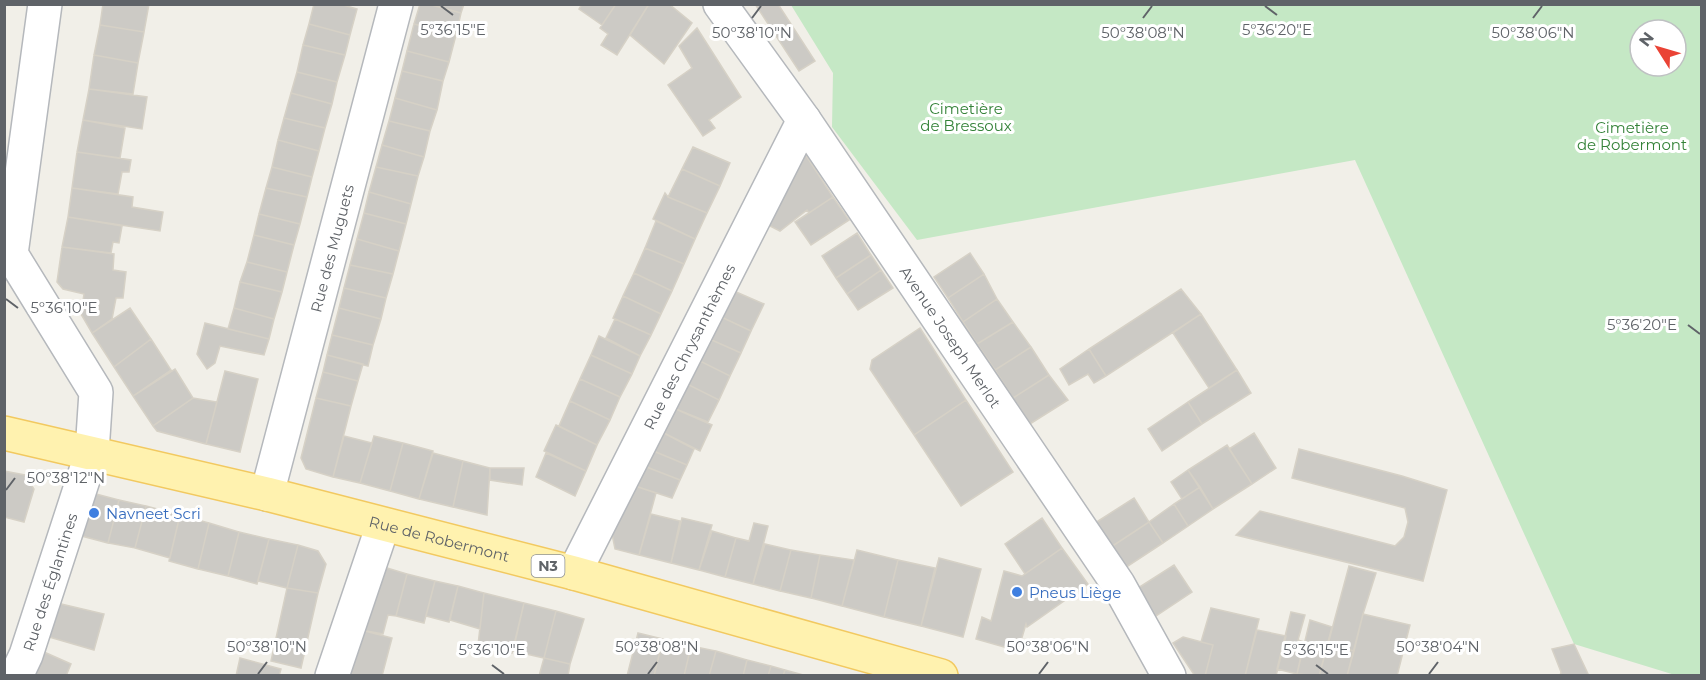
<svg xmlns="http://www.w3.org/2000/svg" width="1706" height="680" font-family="Montserrat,sans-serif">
  <rect width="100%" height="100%" fill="#f1efe8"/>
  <path fill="#c5e8c5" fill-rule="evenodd" d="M791,5H1701V675H1675L1574,644L1355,160L917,240L832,127L833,73ZM1640,30H1676V66H1640Z"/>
  <path fill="#cccac5" stroke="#d6d1c6" stroke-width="1.5" d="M103,4H149L144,32L100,25Z
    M314,4H340L357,9L350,35L309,24Z
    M420,4H428L461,13L456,35L414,24Z
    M428,4H464L461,13Z
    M582,4H616L602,25L579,9Z
    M616,4H649L617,55L601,45L608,34L600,28Z
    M649,4H669L692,23L664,64L630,35Z
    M755,4H778L815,61L799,71Z
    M309,24L350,35L345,55L303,45Z
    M414,24L456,35L449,62L407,51Z
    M100,25L144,32L138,63L94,55Z
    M697,28L741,97L709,120L715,128L703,136L668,85L692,68L679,46Z
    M303,45L345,55L337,82L297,72Z
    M407,51L449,62L443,81L402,71Z
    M94,55L138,63L133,94L89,89Z
    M402,71L443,81L437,110L395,98Z
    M297,72L337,82L332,104L291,93Z
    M89,89L147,97L142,129L83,120Z
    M291,93L332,104L325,128L284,118Z
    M395,98L437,110L430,131L389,121Z
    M284,118L325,128L319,151L278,140Z
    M83,120L125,128L120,158L77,152Z
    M389,121L430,131L424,157L382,145Z
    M278,140L319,151L312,177L272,167Z
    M382,145L424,157L418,176L376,167Z
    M693,147L730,163L720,186L682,169Z
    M77,152L131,160L129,172H122L118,194L72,188Z
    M805,154L833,197L809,213L807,210L780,231L760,221Z
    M272,167L312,177L307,197L266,188Z
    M376,167L418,176L411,204L369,192Z
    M682,169L720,186L707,213L668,197Z
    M72,188L133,197L132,207L163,212L160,231L68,217Z
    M266,188L307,197L300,224L259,214Z
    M369,192L411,204L406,224L364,213Z
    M665,193L668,197L707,213L695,239L653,219Z
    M833,197L849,220L811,245L795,222Z
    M364,213L406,224L399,251L357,239Z
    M259,214L300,224L294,245L254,235Z
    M68,217L122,226L119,243L113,242L111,253L62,247Z
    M656,221L695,239L684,264L645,248Z
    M857,233L871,255L836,278L822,256Z
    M254,235L294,245L287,272L247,262Z
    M357,239L399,251L393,274L350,265Z
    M62,247L114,254L113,270L126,272L123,298H116L112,319L92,333L81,314L84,294L63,289L57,282Z
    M645,248L684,264L672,291L634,273Z
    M970,253L984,274L948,298L934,277Z
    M871,255L881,270L847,294L836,278Z
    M247,262L287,272L282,292L240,282Z
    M350,265L393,274L386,298L344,288Z
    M881,270L893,288L858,310L847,294Z
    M634,273L672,291L661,314L623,296Z
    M984,274L997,299L963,322L948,298Z
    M240,282L282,292L274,319L234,308Z
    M344,288L386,298L381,319L339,308Z
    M727,288L764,304L751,331L715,314Z
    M1181,289L1201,314L1106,376L1089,349Z
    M623,296L661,314L651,335L613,318Z
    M997,299L1013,322L977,344L963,322Z
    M130,308L151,339L114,367L92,333Z
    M234,308L274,319L269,339L228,329Z
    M339,308L381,319L373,345L332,335Z
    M715,314L751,331L741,353L705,337Z
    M1201,314L1237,370L1209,388L1173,333Z
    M615,319L651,335L640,356L606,338Z
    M1013,322L1031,347L995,370L977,344Z
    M205,323L269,339L264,355L220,346L215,363L207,369L197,354Z
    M920,328L966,400L914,435L870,369L872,360Z
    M332,335L373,345L368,366L327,355Z
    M599,336L640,356L632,374L591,355Z
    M705,337L741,353L730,376L694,358Z
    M151,339L171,370L133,396L114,367Z
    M1031,347L1049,375L1013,398L995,370Z
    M1089,349L1106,376L1094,383L1088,374L1069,385L1060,369Z
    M327,355L363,364L358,381L323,372Z
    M591,355L632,374L620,397L580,379Z
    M694,358L730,376L719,400L683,382Z
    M175,369L193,398L153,426L133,396Z
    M1237,370L1251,393L1202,424L1188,402Z
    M225,371L258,379L240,452L206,444Z
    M323,372L358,381L351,406L316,398Z
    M1049,375L1068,400L1030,424L1013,398Z
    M580,379L620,397L610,420L570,401Z
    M683,382L719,400L708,422L671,407Z
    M193,398L217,402L206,444L157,431L153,426Z
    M316,398L351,406L333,477L306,469L301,458Z
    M966,400L1013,472L961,506L914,435Z
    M570,401L610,420L597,445L559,426Z
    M1188,402L1202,424L1162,451L1148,429Z
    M671,407L712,425L700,451L660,431Z
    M556,425L597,445L586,471L544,451Z
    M660,431L694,449L687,465L651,450Z
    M1254,433L1276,468L1252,484L1229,449Z
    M344,436L372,443L360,483L333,477Z
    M374,436L403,443L390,491L360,483Z
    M403,443L433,451L419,499L390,491Z
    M1227,445L1252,484L1213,509L1188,470Z
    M1299,449L1402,476L1447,490L1423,581L1236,535L1260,511L1395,546L1404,537L1408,522L1405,508L1292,478Z
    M651,450L687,465L680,480L644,466Z
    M433,453L463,461L453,507L419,499Z
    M546,453L586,471L575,496L536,477Z
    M463,461L490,468L487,515L453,507Z
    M644,466L680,480L672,498L635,486Z
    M490,468H524L522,485L490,480Z
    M1188,470L1200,487L1182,499L1171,482Z
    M4,471L25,475L34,489L24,522L4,517Z
    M635,486L656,493L639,555L615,549L612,534Z
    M1200,487L1213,509L1188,526L1174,504Z
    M96,494L119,500L108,543L74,534Z
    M1134,498L1149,522L1111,547L1095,523Z
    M119,500L146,506L135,548L108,543Z
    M1174,504L1188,526L1163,543L1149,522Z
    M146,506L180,515L170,558L135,548Z
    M651,514L680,521L671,563L639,555Z
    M180,515L209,523L198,569L169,561Z
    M682,518L712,525L699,570L671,563Z
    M1042,518L1062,548L1025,574L1005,544Z
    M1149,522L1163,543L1125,568L1111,547Z
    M209,523L239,532L228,576L198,569Z
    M754,523L768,526L753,584L725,577L736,538L749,541Z
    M712,531L736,538L725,577L699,570Z
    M239,532L269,539L257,584L228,576Z
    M269,539L298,545L287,588L258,581Z
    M765,544L791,550L780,591L753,584Z
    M298,545L318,551L326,564L318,593L287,588Z
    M1062,548L1088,584L1027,627L1026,624L1018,651L976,639L982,617L991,621L1004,571L1022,576Z
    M791,550L820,555L811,598L780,591Z
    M857,550L898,560L884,617L842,606Z
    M820,555L854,560L842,606L811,598Z
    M939,558L981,569L963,637L921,626Z
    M898,560L935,568L921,626L884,617Z
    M1174,565L1192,592L1156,616L1138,588Z
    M1349,566L1376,573L1363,614L1354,651L1328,644Z
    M387,568L407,574L396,616L388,615L383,634L361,630L374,577Z
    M407,574L435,581L424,623L396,616Z
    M435,581L458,586L449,622L426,616Z
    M458,586L484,593L480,629L450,620Z
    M287,588L318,593L301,668L271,661Z
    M484,593L524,603L512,653L478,645Z
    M57,603L104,614L94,650L49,637Z
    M524,603L556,611L544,658L513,651Z
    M1211,608L1259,619L1245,676H1205L1213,645L1201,642Z
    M556,611L584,619L570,664L544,658Z
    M1291,612L1305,615L1298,640L1304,642L1297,674L1277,669Z
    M1363,614L1410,625L1397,676H1347Z
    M1310,620L1332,627L1319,676L1297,674Z
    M361,630L392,638L382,676H349Z
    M1257,630L1286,636L1276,676H1245Z
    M638,633L663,639L654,676H627Z
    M1183,637L1213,645L1205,676H1195L1173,643Z
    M663,639L691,646L684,676H654Z
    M1328,644L1354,651L1347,676H1319Z
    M1574,644L1589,676H1560L1561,672L1552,649Z
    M691,646L716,651L709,676H684Z
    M716,651L747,660L743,676H709Z
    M44,652L71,664L66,676H34Z
    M240,658L281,669L279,676H236Z
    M544,658L570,664L568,676H539Z
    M747,660L771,666L768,676H743Z
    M771,666L785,670L783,676H768Z
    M785,670L807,676H783Z"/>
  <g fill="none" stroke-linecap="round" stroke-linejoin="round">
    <g stroke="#b5b8bc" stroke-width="36">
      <g id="minor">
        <path id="s1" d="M720,4L804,120L1118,584L1169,676"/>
        <path id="s2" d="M267,494L396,4"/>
        <path id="s3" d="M574,573L804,120"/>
        <path id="s4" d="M16,676L26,655L92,452L96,392L11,254L45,4"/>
        <path d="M332,676L383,525"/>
      </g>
    </g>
    <g stroke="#f2c960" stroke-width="36">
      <g id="primary">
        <path id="s5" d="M4,433L267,494L574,573L941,676"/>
      </g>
    </g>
    <use href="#minor" stroke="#fff" stroke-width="33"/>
    <use href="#primary" stroke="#fff2af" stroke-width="33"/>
  </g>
  <path fill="none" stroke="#5f6368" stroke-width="2" d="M441,6L453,15M1265,6L1277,15M752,18L761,6M1143,18L1152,6M1533,18L1542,6M6,299L18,308M1688,325L1700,334M6,490L15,478M492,665L504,674M1316,665L1328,674M258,674L267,662M648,674L657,662M1039,674L1048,662M1429,674L1438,662"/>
  <g fill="#3f7fe0" stroke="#fff" stroke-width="2">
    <circle cx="94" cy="513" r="6"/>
    <circle cx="1017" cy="592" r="6"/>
  </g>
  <g text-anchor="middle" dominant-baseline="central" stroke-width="6" stroke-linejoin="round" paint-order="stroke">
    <rect fill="#fff" stroke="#8f9295" stroke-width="1.5" x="531.5" y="555" width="33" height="22" rx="4.5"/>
    <g font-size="14" font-weight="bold" fill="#5f6368">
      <text x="548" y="566">N3</text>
    </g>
    <g font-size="15" fill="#348238" stroke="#fff">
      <text x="966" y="108">Cimetière<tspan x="966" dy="17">de Bressoux</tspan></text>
      <text x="1632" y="127">Cimetière<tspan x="1632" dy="17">de Robermont</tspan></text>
    </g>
    <g font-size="15" fill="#5f6368" stroke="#fff">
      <text stroke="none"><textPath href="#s2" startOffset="254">Rue des Muguets</textPath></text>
      <text stroke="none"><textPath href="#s1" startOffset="405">Avenue Joseph Merlot</textPath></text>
      <text stroke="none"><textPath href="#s3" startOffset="254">Rue des Chrysanthèmes</textPath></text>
      <text stroke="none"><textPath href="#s5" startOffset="448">Rue de Robermont</textPath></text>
      <text stroke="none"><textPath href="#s4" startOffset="100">Rue des Églantines</textPath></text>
    </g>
    <g font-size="15" fill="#366cbe" stroke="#fff" text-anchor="start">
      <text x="106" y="513">Navneet Scri</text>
      <text x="1029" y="592">Pneus Liège</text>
    </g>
  </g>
  <g font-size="15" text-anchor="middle" fill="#5f6368" stroke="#fff" stroke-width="6" stroke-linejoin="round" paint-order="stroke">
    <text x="453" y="35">5°36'15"E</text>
    <text x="1277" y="35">5°36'20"E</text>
    <text x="1533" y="38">50°38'06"N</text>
    <text x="752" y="38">50°38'10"N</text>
    <text x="1143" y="38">50°38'08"N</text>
    <text x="64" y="313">5°36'10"E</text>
    <text x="1642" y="330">5°36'20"E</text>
    <text x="66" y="483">50°38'12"N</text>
    <text x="267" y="652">50°38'10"N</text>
    <text x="657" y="652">50°38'08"N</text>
    <text x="1048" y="652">50°38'06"N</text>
    <text x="1438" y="652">50°38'04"N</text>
    <text x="1316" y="655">5°36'15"E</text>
    <text x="492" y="655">5°36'10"E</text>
  </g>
  <rect width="1706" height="680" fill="none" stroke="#5f6368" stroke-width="12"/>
  <g transform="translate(1658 48) rotate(307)"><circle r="28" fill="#ffffff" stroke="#bfc1c3" stroke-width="1.5"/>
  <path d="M0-4.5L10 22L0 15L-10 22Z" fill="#ea4335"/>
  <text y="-9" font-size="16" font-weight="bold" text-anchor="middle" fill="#5f6368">N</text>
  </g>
</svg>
